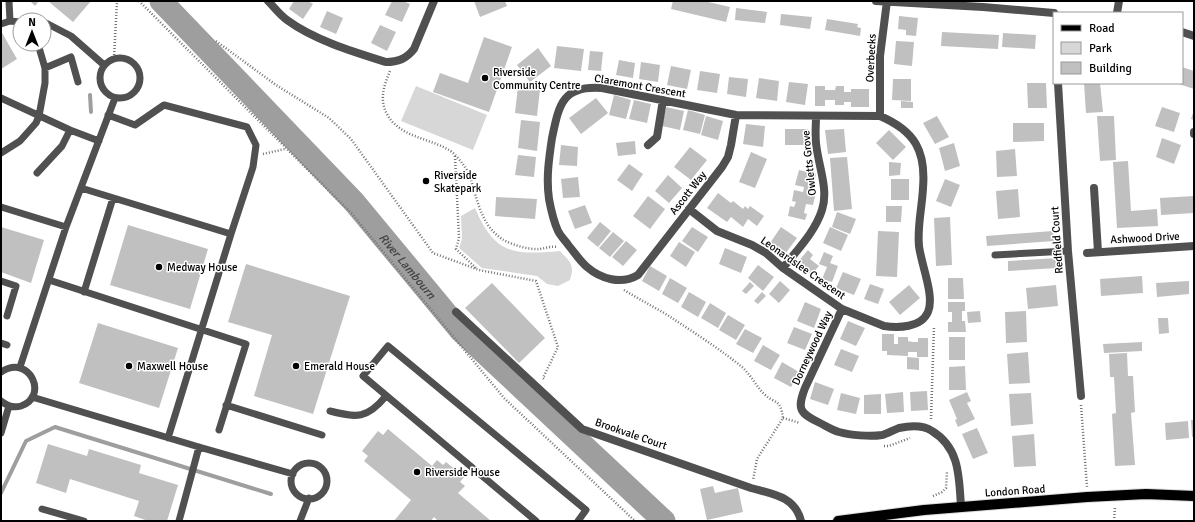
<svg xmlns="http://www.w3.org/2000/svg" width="1195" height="522" font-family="Signika,sans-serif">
  <rect width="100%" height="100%" fill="#fff"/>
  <path fill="#d7d7d7" d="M416,86L487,115L473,150L401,121Z
    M475,208C495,255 514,255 560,251C570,262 575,264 570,280L558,286L547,284L537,276L482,268L459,248L462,239L461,216Z"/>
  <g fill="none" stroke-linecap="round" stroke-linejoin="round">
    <path stroke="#9e9e9e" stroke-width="4" d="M90,95L91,112
      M1,493L26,441L55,427L271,494"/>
    <path stroke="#9e9e9e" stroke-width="23" id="s1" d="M161,1L354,202L460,330L664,521"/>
  </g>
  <path fill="#c0c0c0" d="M30,1H39L35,6Z
    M48,1H91L73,22Z
    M294,1H308L313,4L303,19L289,9Z
    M392,1H403L410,4L402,22L385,15Z
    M474,1H505L507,6L480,17Z
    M673,1H704L730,7L726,22L671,9Z
    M736,8L767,12L765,23L735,20Z
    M327,11L343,18L336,34L320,27Z
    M781,14L812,17L810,29L780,25Z
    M899,16L918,18L916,36L906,35V30L898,29Z
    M827,19L858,24L857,27L861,28L860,36L825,30Z
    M380,25L396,32L387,51L371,43Z
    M1,31L17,59L1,69Z
    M942,32L999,35L998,49L941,46Z
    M1003,33L1036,35L1035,49L1002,47Z
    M484,37L512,47L489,112L433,92L440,73L468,83Z
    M896,41L914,42L912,66L894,64Z
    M557,46L584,49L581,71L554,68Z
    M538,48L551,66L530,82L517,65Z
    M590,51L603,52L601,71L588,70Z
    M619,60L635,63L633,78L616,75Z
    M641,62L660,65L658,82L639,79Z
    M671,66L691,70L687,89L667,85Z
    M1182,67L1194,71V89L1176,83H1182Z
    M700,71L720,74L717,93L697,90Z
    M729,77L748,79L746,97L727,94Z
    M759,78L779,81L777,101L756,98Z
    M893,79H911V101L892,100Z
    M789,82L808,84L805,105L786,102Z
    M1027,83H1046L1047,108H1028Z
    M1084,83H1100L1103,112L1086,113Z
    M518,86L540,89L537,116L515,113Z
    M815,86H825V90H835L836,86H844V92H851V89H869V107H851V102H844V105H835V100H825V106H815Z
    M614,95L631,100L626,119L609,115Z
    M596,98L608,113L581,134L569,118Z
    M634,100L651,104L647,123L629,119Z
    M901,101L913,102V108H901Z
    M666,107L684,111L680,130L662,126Z
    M1162,107L1180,113L1174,132L1155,126Z
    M688,110L705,115L700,134L683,130Z
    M1194,110V120L1191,119Z
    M706,116L723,121L718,140L701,135Z
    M937,116L949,137L935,144L923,123Z
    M1097,116H1114L1116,160L1100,161Z
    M521,120L540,122L537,151L518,148Z
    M1013,123H1044V141L1013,142Z
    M746,124L765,126L763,147L743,144Z
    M785,129H808V145H785Z
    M844,129L846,152L828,154L825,130Z
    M889,130L906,147L893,160L876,143Z
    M1162,138L1181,145L1174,164L1156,157Z
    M635,141L636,154L618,156L616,143Z
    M954,143L960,166L945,171L939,148Z
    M561,145L578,147L577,166L559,165Z
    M690,147L707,160L691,180L674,167Z
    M1015,149L1017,176L997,177L996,151Z
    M751,152L767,159L755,188L739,182Z
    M518,155L536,157L534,177L515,175Z
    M847,157L852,209L834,211L830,158Z
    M1128,161L1131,211L1157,209L1158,226L1117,228L1113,162Z
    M889,162L901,163L900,175L889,176Z
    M629,164L643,174L632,191L617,180Z
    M799,170L816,174L811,195L815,196L813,205L806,204L804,213L807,214L805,220L788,216L790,206L794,207L796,202L792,201L794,190L803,192L804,187L795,185Z
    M668,175L682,188L669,203L655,191Z
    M578,177L580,197L563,198L561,179Z
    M891,179H909V200H891Z
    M945,179L960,185L951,207L936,201Z
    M1018,189L1020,217L998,219L996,191Z
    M718,193L731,203L733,201L743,209L745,206L748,209L750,206L764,216L757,226L748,219L743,227L731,217L727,222L707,208Z
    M648,196L665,209L650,229L633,216Z
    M1194,196V213L1161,215L1160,198Z
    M496,197L537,199L535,219L495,216Z
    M585,205L592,223L575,229L568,211Z
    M886,206H902L901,222H886Z
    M837,212L856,219L850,234L832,227Z
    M950,217L952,265L936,266L934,218Z
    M600,222L611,231L598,247L587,238Z
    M128,225L208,249L190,309L110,285Z
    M1,227L44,240L31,283L1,272Z
    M692,227L708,237L698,252L682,241Z
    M781,227L797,238L785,254L770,243Z
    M830,227L848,235L841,251L823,243Z
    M878,231L899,232L897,277L876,276Z
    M1053,231L1054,241L987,246L986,236Z
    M613,232L624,241L610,257L599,248Z
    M626,241L637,250L623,266L612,257Z
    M679,242L695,252L686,267L670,256Z
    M725,248L747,257L741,273L719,264Z
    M808,250L813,255L810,259L819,266L811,275L797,263Z
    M824,252L833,256L830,263L838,266L832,282L822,279L827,267L819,264Z
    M1057,258V268L1008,271V261Z
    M246,264L350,296L313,414L254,396L272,335L228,322Z
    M758,265L774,277L763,291L748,278Z
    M650,266L667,276L659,291L642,281Z
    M843,272L861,279L854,295L836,288Z
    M1142,276L1143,293L1101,296L1100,279Z
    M670,278L687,288L678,303L662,294Z
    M948,278H963L964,299H948Z
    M780,281L790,290L779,303L769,294Z
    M1189,281V294L1157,297L1156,283Z
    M750,282L754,286L746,294L742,291Z
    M492,283L545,338L519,363L465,308Z
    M870,284L884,289L878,304L864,299Z
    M909,285L920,298L900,315L889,302Z
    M1056,285L1058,306L1028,309L1026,288Z
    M689,292L706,302L698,317L681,307Z
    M762,292L766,296L758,304L754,301Z
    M805,302L821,309L814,328L797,321Z
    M948,302H965V311H962V321H965L966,332H948V322H952V312H948Z
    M710,303L726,313L718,328L701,318Z
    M980,311L981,322L968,323L967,312Z
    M1026,311L1027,342L1006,343L1005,312Z
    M728,315L745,325L736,340L719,330Z
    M1158,318H1168L1169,333L1159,334Z
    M848,321L865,328L856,346L840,339Z
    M98,323L178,348L159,408L79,383Z
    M794,327L812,334L805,350L787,343Z
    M745,329L762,338L753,353L736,344Z
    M882,334H894V344H898V337H908V341L913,342H918V338H928V357H917V352H908V356L887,355V351H882Z
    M949,337H965V360H949Z
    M1142,342V351L1104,353L1103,344Z
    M763,345L780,355L771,370L754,361Z
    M841,349L859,356L852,372L834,365Z
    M1028,352L1030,383L1009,384L1007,354Z
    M1127,353L1128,376H1133L1135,412L1131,413L1135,465L1115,466L1112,414L1116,413L1114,377H1110L1109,354Z
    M907,357L919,358V370L907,369Z
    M782,362L799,372L791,387L774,378Z
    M965,366L966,390H949V367Z
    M815,382L834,389L828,405L810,399Z
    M927,391L928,410L911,411L910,392Z
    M903,392L904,412L887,413L885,394Z
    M967,392L971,401L967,403L975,419L958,427L955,420L957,419L949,400Z
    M841,393L860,398L856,414L837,410Z
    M1031,393L1033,424L1011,426L1009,394Z
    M881,394V414H864V395Z
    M1191,420H1194V437H1192Z
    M1188,421L1189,438L1166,440L1165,423Z
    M977,428L988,453L973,459L962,434Z
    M388,429L432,466L437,460L443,465L446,462L464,477L460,482L465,486L458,493L491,521H438L434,517L431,521H394L411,500L364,461L368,456L362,451L378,431L383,435Z
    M1034,434L1036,466L1014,467L1012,436Z
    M48,444L87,456L89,449L141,465L139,473L178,485L167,521H148L134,516L139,501L70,479L66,493L36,483Z
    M713,486L715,493L738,488L743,512L707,520L700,489Z"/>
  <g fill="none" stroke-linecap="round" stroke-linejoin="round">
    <g stroke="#dbdbdb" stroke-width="12">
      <path id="primary" d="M838,521L924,510L1087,497L1146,494L1194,496"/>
    </g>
    <path stroke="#727272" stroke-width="2.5" stroke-dasharray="1 2" stroke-linecap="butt" d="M139,1L352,214L504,398L635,521
      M216,41L276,85L329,118L351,139L433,253L479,270L536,281L558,347L543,378L544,379
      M114,58L117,1
      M390,71C384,85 379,100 387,114C399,137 429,138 449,150C454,153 459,159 462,163C468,170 471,179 473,187C479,207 484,227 502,239C512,245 529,250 540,249C546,248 552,246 558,247
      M263,154L285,149
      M455,156L459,238L456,249L477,269
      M624,290C639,299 654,307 669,316C693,332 720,349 742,367C751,375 756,386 764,394C776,405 780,398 783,418L757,459L753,480
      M1081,405L1087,487
      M783,418L800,423
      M931,419L934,326
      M884,446H889L910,438
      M933,496L942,492L946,488L947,471
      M1114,521L1115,507"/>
    <path stroke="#505050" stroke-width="7" d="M9,1L10,21
      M44,23H46L71,36L104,65
      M1,24L10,21L20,22
      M100 78a20 20 0 1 1 40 0a20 20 0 1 1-40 0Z
      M45,68L71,57L78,82
      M1,98L70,130L62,146L37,173
      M70,130L99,141
      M1,153L20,141L36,123L39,116L45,83V68L38,44
      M81,188L231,234L253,167L256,145L247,127L164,105L135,125L108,115
      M1,207L66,227
      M995,255L1068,251
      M49,280L246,344L219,430
      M1,281L16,286L7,316
      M84,292L113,198
      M1,343L7,345
      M20,367L66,227L115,98
      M1,372C30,353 49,397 21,406C14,408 7,406 1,401
      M32,397L199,447L293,474
      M226,405L322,435
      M330,411C357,418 367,419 386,396
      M1,433L9,406
      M168,438L231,234
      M291 481a18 18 0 1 1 36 0a18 18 0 1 1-36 0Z
      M42,509L84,521
      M179,521L199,447
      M300,521L309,498
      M536,521L363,376L388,346L586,510L578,521"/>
    <path stroke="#505050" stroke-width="8" d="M268,1C274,7 280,15 287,20C314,40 354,52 386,62C398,62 406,59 414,49L434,1
      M876,1L983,7L1054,13
      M1117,13L1119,1
      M1182,32L1194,36
      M1058,83L1068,251L1081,396
      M880,116V56L887,1
      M1194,132V134
      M648,145L657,137L663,100
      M1094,188L1098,252
      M689,209L717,231L752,245L766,253L783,268L842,309L884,326C898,328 921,328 928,312C935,296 921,264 919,246C917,227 922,208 923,188C926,151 915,131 880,116L736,115L602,88C562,85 559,105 552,138C549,158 546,178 549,199C551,210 554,222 558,231C561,237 566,241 569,246C575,253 580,261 587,267C601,279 621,285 638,275L722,167L728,157L731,145L736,115
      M1087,253L1194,246
      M783,268C797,250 815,232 822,210C829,189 818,165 816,143C815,134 816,125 816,116
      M842,309L805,388C797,409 799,413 820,423C826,426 832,430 839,432C850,435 870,437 882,435C887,434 893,430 899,428C909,426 923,425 932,431C960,448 959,477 961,507
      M456,312L582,429L751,488C772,494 795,496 801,521"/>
    <use href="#primary" stroke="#000" stroke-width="10"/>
  </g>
  <g fill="#000" stroke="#fff" stroke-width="1.5">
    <circle cx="485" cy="78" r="4"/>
    <circle cx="426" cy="181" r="4"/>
    <circle cx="159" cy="267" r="4"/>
    <circle cx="129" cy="366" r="4"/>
    <circle cx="296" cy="366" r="4"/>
    <circle cx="417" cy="472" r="4"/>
  </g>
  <g text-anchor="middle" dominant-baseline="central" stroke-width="3" stroke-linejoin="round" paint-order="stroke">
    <g font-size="11" fill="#000" stroke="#fff">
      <text transform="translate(871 58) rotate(-87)">Overbecks</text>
      <text transform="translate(640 86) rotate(10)">Claremont Crescent</text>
      <text transform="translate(809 163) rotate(-96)">Owletts Grove</text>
      <text transform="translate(688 193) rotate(-52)">Ascott Way</text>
      <text transform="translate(1145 238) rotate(-3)">Ashwood Drive</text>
      <text transform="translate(1057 240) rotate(-94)">Redfield Court</text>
      <text transform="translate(803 268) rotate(35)">Leonardslee Crescent</text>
      <text transform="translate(812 348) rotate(-65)">Dorneywood Way</text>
      <text transform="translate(631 434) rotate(19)">Brookvale Court</text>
      <text transform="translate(1015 491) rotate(-4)">London Road</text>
    </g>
    <g font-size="11" fill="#000" stroke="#fff" text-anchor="start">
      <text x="493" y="72">Riverside<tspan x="493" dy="13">Community Centre</tspan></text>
      <text x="434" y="175">Riverside<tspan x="434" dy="13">Skatepark</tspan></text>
      <text x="167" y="267">Medway House</text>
      <text x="137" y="366">Maxwell House</text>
      <text x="304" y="366">Emerald House</text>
      <text x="425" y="472">Riverside House</text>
    </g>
    <g font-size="12" font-style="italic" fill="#3f3f3f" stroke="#fff">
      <text stroke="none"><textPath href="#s1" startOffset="362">River Lambourn</textPath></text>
    </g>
  </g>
  <rect width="1195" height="522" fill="none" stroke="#000000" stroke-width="4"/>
  <rect x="1053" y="12" width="130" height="72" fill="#ffffff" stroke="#999999"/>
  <rect x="1061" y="25" width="20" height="6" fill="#000000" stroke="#999999"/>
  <text x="1089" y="32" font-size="12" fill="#000000">Road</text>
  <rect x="1061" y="42" width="20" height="12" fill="#d7d7d7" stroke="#999999"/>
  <text x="1089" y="52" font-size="12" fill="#000000">Park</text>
  <rect x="1061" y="62" width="20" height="12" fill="#c0c0c0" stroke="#999999"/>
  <text x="1089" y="72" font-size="12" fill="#000000">Building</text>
  <g transform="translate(32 32)"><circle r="19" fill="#ffffff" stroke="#999999"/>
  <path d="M0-3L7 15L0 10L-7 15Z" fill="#000000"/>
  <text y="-6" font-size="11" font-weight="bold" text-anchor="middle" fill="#000000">N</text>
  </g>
</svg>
